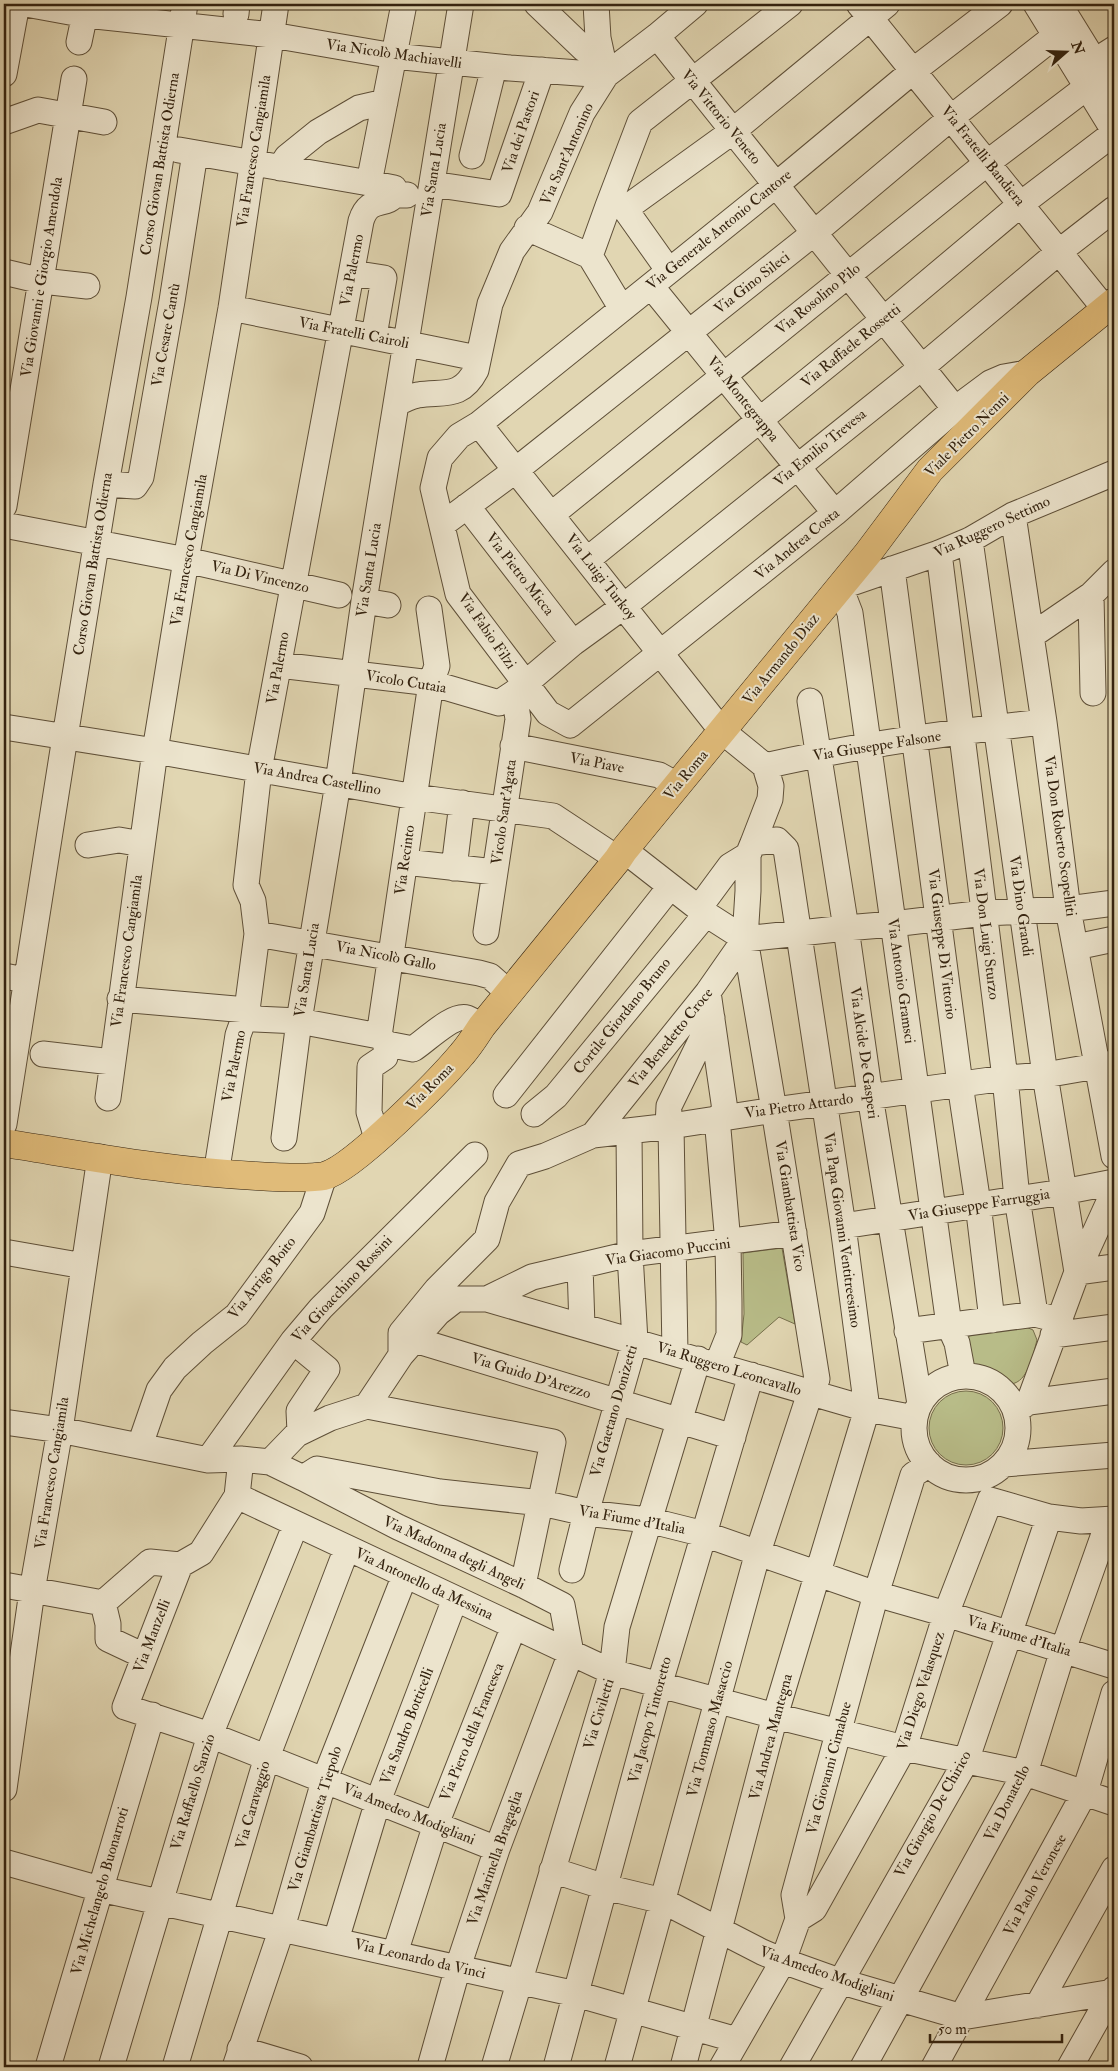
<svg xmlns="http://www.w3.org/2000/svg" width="1118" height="2071" font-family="'IM FELL Double Pica',serif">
  <rect width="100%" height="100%" fill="#e1d6b2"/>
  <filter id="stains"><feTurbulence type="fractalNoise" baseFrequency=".004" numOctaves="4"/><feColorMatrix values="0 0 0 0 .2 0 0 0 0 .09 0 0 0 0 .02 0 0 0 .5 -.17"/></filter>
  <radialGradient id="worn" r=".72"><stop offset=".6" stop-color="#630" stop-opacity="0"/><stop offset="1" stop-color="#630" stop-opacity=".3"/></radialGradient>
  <path fill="#b8bc88" stroke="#766f4c" d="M782,1248L795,1324L779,1317L747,1345L741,1342L744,1314L743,1253Z
    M1026,1327L1033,1330L1037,1340C1033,1355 1028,1382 1011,1384L972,1365L967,1337L972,1335Z
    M929 1428a37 37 0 1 1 74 0a37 37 0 1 1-74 0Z"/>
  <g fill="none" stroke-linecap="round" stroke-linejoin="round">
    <g stroke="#5e4f38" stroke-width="27">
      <path id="minor" d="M26,4L86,15L272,35L394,56L510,68L606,75
        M537,4L584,49L603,61
        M596,4L598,38L605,70
        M859,4L1105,309
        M1000,4L913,71L776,185L479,424L459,436L440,458L433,488L458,594L548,713L570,725L835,513L955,409L990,383L1004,377L1027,373
        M1036,4L1114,131
        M1059,4L1114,93
        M236,14L237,4
        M657,36L955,409
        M79,42L87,4
        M1095,61L1114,49
        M4,74L17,4
        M4,122L38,110L104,122
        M179,150L369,183L394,188L395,194L407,195
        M472,156L494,67
        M280,168L287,157L318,132L359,108L385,102
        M369,183L404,4
        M432,184L499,194L542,70
        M608,206L640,122L790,4
        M625,209L733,131L887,4
        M527,228L590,256
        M4,272L42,281L87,286
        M352,273L384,278L374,336
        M651,286L835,513
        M231,308L477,358
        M622,309L590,256L608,206L616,205L625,209L669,271
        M396,404C403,400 410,396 418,395C444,391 461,399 476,370L490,304L512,251L540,212L582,113L606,75L657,36L695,4
        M479,424L722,731L765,766C857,745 951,732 1044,722
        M106,484L135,486L141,477L172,301L195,153
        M4,506L74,79
        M467,506L573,643
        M551,515L987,163L1087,87
        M1013,515L1044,722L1068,909L1114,1156
        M443,524L516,470L814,233L952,117L1055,36
        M4,525L186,560L339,595
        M970,540L1045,1075L1077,1272L1114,1267
        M939,553L1005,1078L1017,1198L1035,1314
        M587,560L883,320L1021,204L1114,133
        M892,569L960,1084L978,1204L992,1320
        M1091,595L1093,693
        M364,601L388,605
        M1031,636L1091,595L1114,572
        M279,665L431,683L499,703L514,693L573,643L624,606L921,368L1060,251L1114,209
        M810,701L846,928L870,1096L920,1404
        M4,727L155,751L415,797L553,816L618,859
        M513,746L659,775L677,785
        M88,845L119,840L142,844
        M624,850L706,914L745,939L846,928L893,924L984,913L1068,909L1114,903
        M748,855V891L745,939L774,1110L817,1379
        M405,862L495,872
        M454,868L462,803
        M699,908L730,866L748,855L753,843L770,799L771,786L765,766
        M486,932L518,719L514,693
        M257,934L479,973L490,976L509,993
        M1076,947L1114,939
        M4,976L25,980
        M708,992L726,1117
        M120,999L247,1010L255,1019L299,1021L379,1036L387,1044L413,1049C427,1040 452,1014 467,1018C472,1020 477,1023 482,1026
        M379,1036L431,683L437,666L429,609
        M43,1054L112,1062
        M506,1095L670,887
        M108,1098L155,751L186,560L231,308L276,4
        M534,1114L556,1096L706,914
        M717,1118L728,1243L729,1302V1335L717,1365
        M4,1124L65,737L106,484L139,297L185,4
        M668,1126L669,1106L712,1018
        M671,1126L675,1353
        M593,1135L708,992L745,939
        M284,1138L299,1021L338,783L364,601L461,4
        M377,1138L369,1112L370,1067L385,1057L387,1044
        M218,1162L238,1035L247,1010L257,934L253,901L246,885L259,770L361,221C369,195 386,208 395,194
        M843,1226L1063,1192L1114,1182
        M4,1252L84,1266
        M580,1266L582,1326
        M487,1299L532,1277L630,1254L794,1233
        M907,1331L1035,1314L1051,1318
        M1053,1335L1114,1327
        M415,1340L733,1437
        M293,1341L327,1369L299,1411L300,1432
        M401,1355V1333L437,1289L487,1239L497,1202L519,1164L545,1156L593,1135L671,1126L774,1110L1005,1078L1045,1075L1114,1063
        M963,1375L957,1343L949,1325L850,613L840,587L939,553L970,540L1013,515L1114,473
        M914 1428a52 52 0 1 1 104 0a52 52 0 1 1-104 0Z
        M1029,1402L1114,1391
        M367,1406L553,1442L523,1585
        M1016,1410L1029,1402L1077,1272L1114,1191
        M4,1422L60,1430L208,1460L241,1459L270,1462L303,1478L317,1469L440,1492L542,1503L586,1513L648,1520L704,1534L876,1594L946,1614L1114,1666
        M140,1445L159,1390L175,1368L202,1343L237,1315L312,1213L324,1176
        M208,1460L293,1341L321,1308L475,1155
        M270,1462L297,1434L330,1418L367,1406L401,1355L438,1313L456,1299H487L867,1409L915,1418
        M1004,1464L1114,1455
        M303,1478L398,1527L523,1585L562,1605L571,1653L497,1849L458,1967L430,2067
        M237,1496L612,1672L775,1716L904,1748L1025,1773L1114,1803
        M990,1500L1049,1517L1081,1521L1114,1519
        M180,1565L125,1707L210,1735L497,1849
        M572,1570L586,1513L635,1341L630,1254L629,1131
        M4,1585L103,1603L150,1562L180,1565L201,1553L237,1496L241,1459
        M103,1603L108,1624V1639L144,1656
        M4,1789L32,1591L60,1430L100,1157
        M4,1862L100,1889L576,1994L737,2040
        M552,1870L605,1887L663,1901L762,1952L783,1961L839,1981L962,2017L1113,1992
        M798,1919L814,1909L904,1748L946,1614L990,1500
        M336,1940L378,1801L455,1599
        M395,1953L436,1824L514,1626
        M1038,2005L1114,1869
        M240,2049L300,2067
        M48,2067L152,1715
        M111,2067L210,1735L296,1524
        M175,2067L267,1757L347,1548
        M235,2067L282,1928L324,1781L405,1575
        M494,2067L612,1672L617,1627L698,1359
        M556,2067L659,1686L751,1375
        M617,2067L758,1552L810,1393
        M683,2067L775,1716L867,1409L843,1226L786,849L777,840L753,843
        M722,2067L783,1961L798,1919L794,1895L876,1594L913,1475L929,1464
        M792,2067L966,1761L1049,1517
        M863,2067L1025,1773L1063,1650L1109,1520
        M934,2067L1085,1792L1114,1693
        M1070,2067L1114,1989"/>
    </g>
    <g stroke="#33220f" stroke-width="29">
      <path id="major" d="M4,1143C87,1156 171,1172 256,1176C272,1177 308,1179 324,1176C353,1169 441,1079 462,1054C470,1045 476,1035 482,1026L618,859L624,850L868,553L930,470L1027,373L1114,302"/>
    </g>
    <use href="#minor" stroke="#ece4cd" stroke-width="25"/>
    <use href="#major" stroke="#e0bb79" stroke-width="28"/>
  </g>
  <g text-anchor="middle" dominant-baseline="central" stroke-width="4" stroke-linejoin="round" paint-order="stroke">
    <g font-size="15" fill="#33220f" stroke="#ece4cd">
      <text transform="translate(394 54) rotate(8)">Via Nicolò Machiavelli</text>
      <text transform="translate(721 117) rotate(51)">Via Vittorio Veneto</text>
      <text transform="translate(521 132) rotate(-71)">Via dei Pastori</text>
      <text transform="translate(254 151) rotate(-81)">Via Francesco Cangiamila</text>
      <text transform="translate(567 154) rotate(-66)">Via Sant'Antonino</text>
      <text transform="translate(983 156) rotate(51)">Via Fratelli Bandiera</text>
      <text transform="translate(160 164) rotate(-81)">Corso Giovan Battista Odierna</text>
      <text transform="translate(434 170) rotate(-81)">Via Santa Lucia</text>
      <text transform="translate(719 230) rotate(-39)">Via Generale Antonio Cantore</text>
      <text transform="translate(352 270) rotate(-79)">Via Palermo</text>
      <text transform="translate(42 277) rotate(-81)">Via Giovanni e Giorgio Amendola</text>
      <text transform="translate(752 283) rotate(-38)">Via Gino Sileci</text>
      <text transform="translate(818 299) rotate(-39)">Via Rosolino Pilo</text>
      <text transform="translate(354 333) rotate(11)">Via Fratelli Cairoli</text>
      <text transform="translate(166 335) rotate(-80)">Via Cesare Cantù</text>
      <text transform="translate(851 346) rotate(-39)">Via Raffaele Rossetti</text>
      <text transform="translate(743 399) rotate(51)">Via Montegrappa</text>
      <text transform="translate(967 435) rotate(-45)">Viale Pietro Nenni</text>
      <text transform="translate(820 448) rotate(-39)">Via Emilio Trevesa</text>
      <text transform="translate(992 527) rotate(-25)">Via Ruggero Settimo</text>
      <text transform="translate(797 544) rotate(-39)">Via Andrea Costa</text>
      <text transform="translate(189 550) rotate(-80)">Via Francesco Cangiamila</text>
      <text transform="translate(93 564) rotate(-81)">Corso Giovan Battista Odierna</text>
      <text transform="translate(369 570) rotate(-81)">Via Santa Lucia</text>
      <text transform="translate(520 574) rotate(52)">Via Pietro Micca</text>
      <text transform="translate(260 577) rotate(13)">Via Di Vincenzo</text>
      <text transform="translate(601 577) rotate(52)">Via Luigi Turkoy</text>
      <text transform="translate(487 631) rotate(55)">Via Fabio Filzi</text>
      <text transform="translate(781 659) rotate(-51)">Via Armando Diaz</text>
      <text transform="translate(278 668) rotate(-80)">Via Palermo</text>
      <text transform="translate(406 682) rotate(9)">Vicolo Cutaia</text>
      <text transform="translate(877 746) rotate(-9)">Via Giuseppe Falsone</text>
      <text transform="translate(597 763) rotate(11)">Via Piave</text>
      <text transform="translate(686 775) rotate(-50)">Via Roma</text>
      <text transform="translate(317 779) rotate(10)">Via Andrea Castellino</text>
      <text transform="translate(504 812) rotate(-82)">Vicolo Sant'Agata</text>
      <text transform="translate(1060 836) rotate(82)">Via Don Roberto Scopelliti</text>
      <text transform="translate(405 860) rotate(-82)">Via Recinto</text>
      <text transform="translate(1021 906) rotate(82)">Via Dino Grandi</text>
      <text transform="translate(986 934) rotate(83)">Via Don Luigi Sturzo</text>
      <text transform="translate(942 944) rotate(83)">Via Giuseppe Di Vittorio</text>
      <text transform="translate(127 951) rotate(-82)">Via Francesco Cangiamila</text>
      <text transform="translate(386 956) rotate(11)">Via Nicolò Gallo</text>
      <text transform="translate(307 970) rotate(-81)">Via Santa Lucia</text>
      <text transform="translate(901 981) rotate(82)">Via Antonio Gramsci</text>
      <text transform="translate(622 1016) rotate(-51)">Cortile Giordano Bruno</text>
      <text transform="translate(671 1038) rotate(-51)">Via Benedetto Croce</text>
      <text transform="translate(864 1053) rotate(82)">Via Alcide De Gasperi</text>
      <text transform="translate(234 1066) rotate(-79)">Via Palermo</text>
      <text transform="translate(430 1087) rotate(-45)">Via Roma</text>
      <text transform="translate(799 1106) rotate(-8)">Via Pietro Attardo</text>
      <text transform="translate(979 1205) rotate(-9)">Via Giuseppe Farruggia</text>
      <text transform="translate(790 1206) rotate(81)">Via Giambattista Vico</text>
      <text transform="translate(842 1230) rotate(82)">Via Papa Giovanni Ventitreesimo</text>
      <text transform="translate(668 1252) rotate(-8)">Via Giacomo Puccini</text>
      <text transform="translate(262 1278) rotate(-52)">Via Arrigo Boito</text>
      <text transform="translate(342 1289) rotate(-47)">Via Gioacchino Rossini</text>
      <text transform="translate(729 1369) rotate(17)">Via Ruggero Leoncavallo</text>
      <text transform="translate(531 1376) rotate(17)">Via Guido D'Arezzo</text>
      <text transform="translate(614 1411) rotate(-74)">Via Gaetano Donizetti</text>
      <text transform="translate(52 1473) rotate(-81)">Via Francesco Cangiamila</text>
      <text transform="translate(632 1520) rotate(10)">Via Fiume d'Italia</text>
      <text transform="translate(454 1553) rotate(25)">Via Madonna degli Angeli</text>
      <text transform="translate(424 1584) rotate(25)">Via Antonello da Messina</text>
      <text transform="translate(152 1636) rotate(-69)">Via Manzelli</text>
      <text transform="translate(1019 1636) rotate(17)">Via Fiume d'Italia</text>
      <text transform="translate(921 1691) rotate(-72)">Via Diego Velasquez</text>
      <text transform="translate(599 1714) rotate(-73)">Via Civiletti</text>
      <text transform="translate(650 1720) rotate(-75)">Via Jacopo Tintoretto</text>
      <text transform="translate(407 1726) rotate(-69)">Via Sandro Botticelli</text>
      <text transform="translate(710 1729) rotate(-75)">Via Tommaso Masaccio</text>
      <text transform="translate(472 1732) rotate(-68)">Via Piero della Francesca</text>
      <text transform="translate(771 1737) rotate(-75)">Via Andrea Mantegna</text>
      <text transform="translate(829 1768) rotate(-75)">Via Giovanni Cimabue</text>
      <text transform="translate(193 1792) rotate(-73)">Via Raffaello Sanzio</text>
      <text transform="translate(1007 1803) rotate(-63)">Via Donatello</text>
      <text transform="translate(253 1805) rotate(-74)">Via Caravaggio</text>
      <text transform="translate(409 1814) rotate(22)">Via Amedeo Modigliani</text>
      <text transform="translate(933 1814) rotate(-61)">Via Giorgio De Chirico</text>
      <text transform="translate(315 1819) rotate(-73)">Via Giambattista Tiepolo</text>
      <text transform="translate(495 1858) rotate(-71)">Via Marinella Bragaglia</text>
      <text transform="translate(1035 1885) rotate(-61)">Via Paolo Veronese</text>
      <text transform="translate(100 1891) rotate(-74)">Via Michelangelo Buonarroti</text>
      <text transform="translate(420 1959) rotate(13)">Via Leonardo da Vinci</text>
      <text transform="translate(827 1974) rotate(19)">Via Amedeo Modigliani</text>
    </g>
  </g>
  <rect width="1118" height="2071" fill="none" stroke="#e1d6b2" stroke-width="20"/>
  <rect x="5" y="5" width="1108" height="2061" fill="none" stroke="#33220f" stroke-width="2.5"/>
  <rect x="10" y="10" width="1098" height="2051" fill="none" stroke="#33220f"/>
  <g transform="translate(1066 52) rotate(70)" stroke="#ece4cd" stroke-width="4" paint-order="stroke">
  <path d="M0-4L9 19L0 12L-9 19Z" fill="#33220f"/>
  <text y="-8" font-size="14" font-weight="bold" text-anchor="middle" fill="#33220f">N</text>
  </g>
  <path d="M930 2034v8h132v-8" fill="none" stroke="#33220f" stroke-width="2.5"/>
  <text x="938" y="2034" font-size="15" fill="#33220f" stroke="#ece4cd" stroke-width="4" paint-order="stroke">50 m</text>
  <rect width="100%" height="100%" filter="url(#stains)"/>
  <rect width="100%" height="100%" fill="url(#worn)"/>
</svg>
